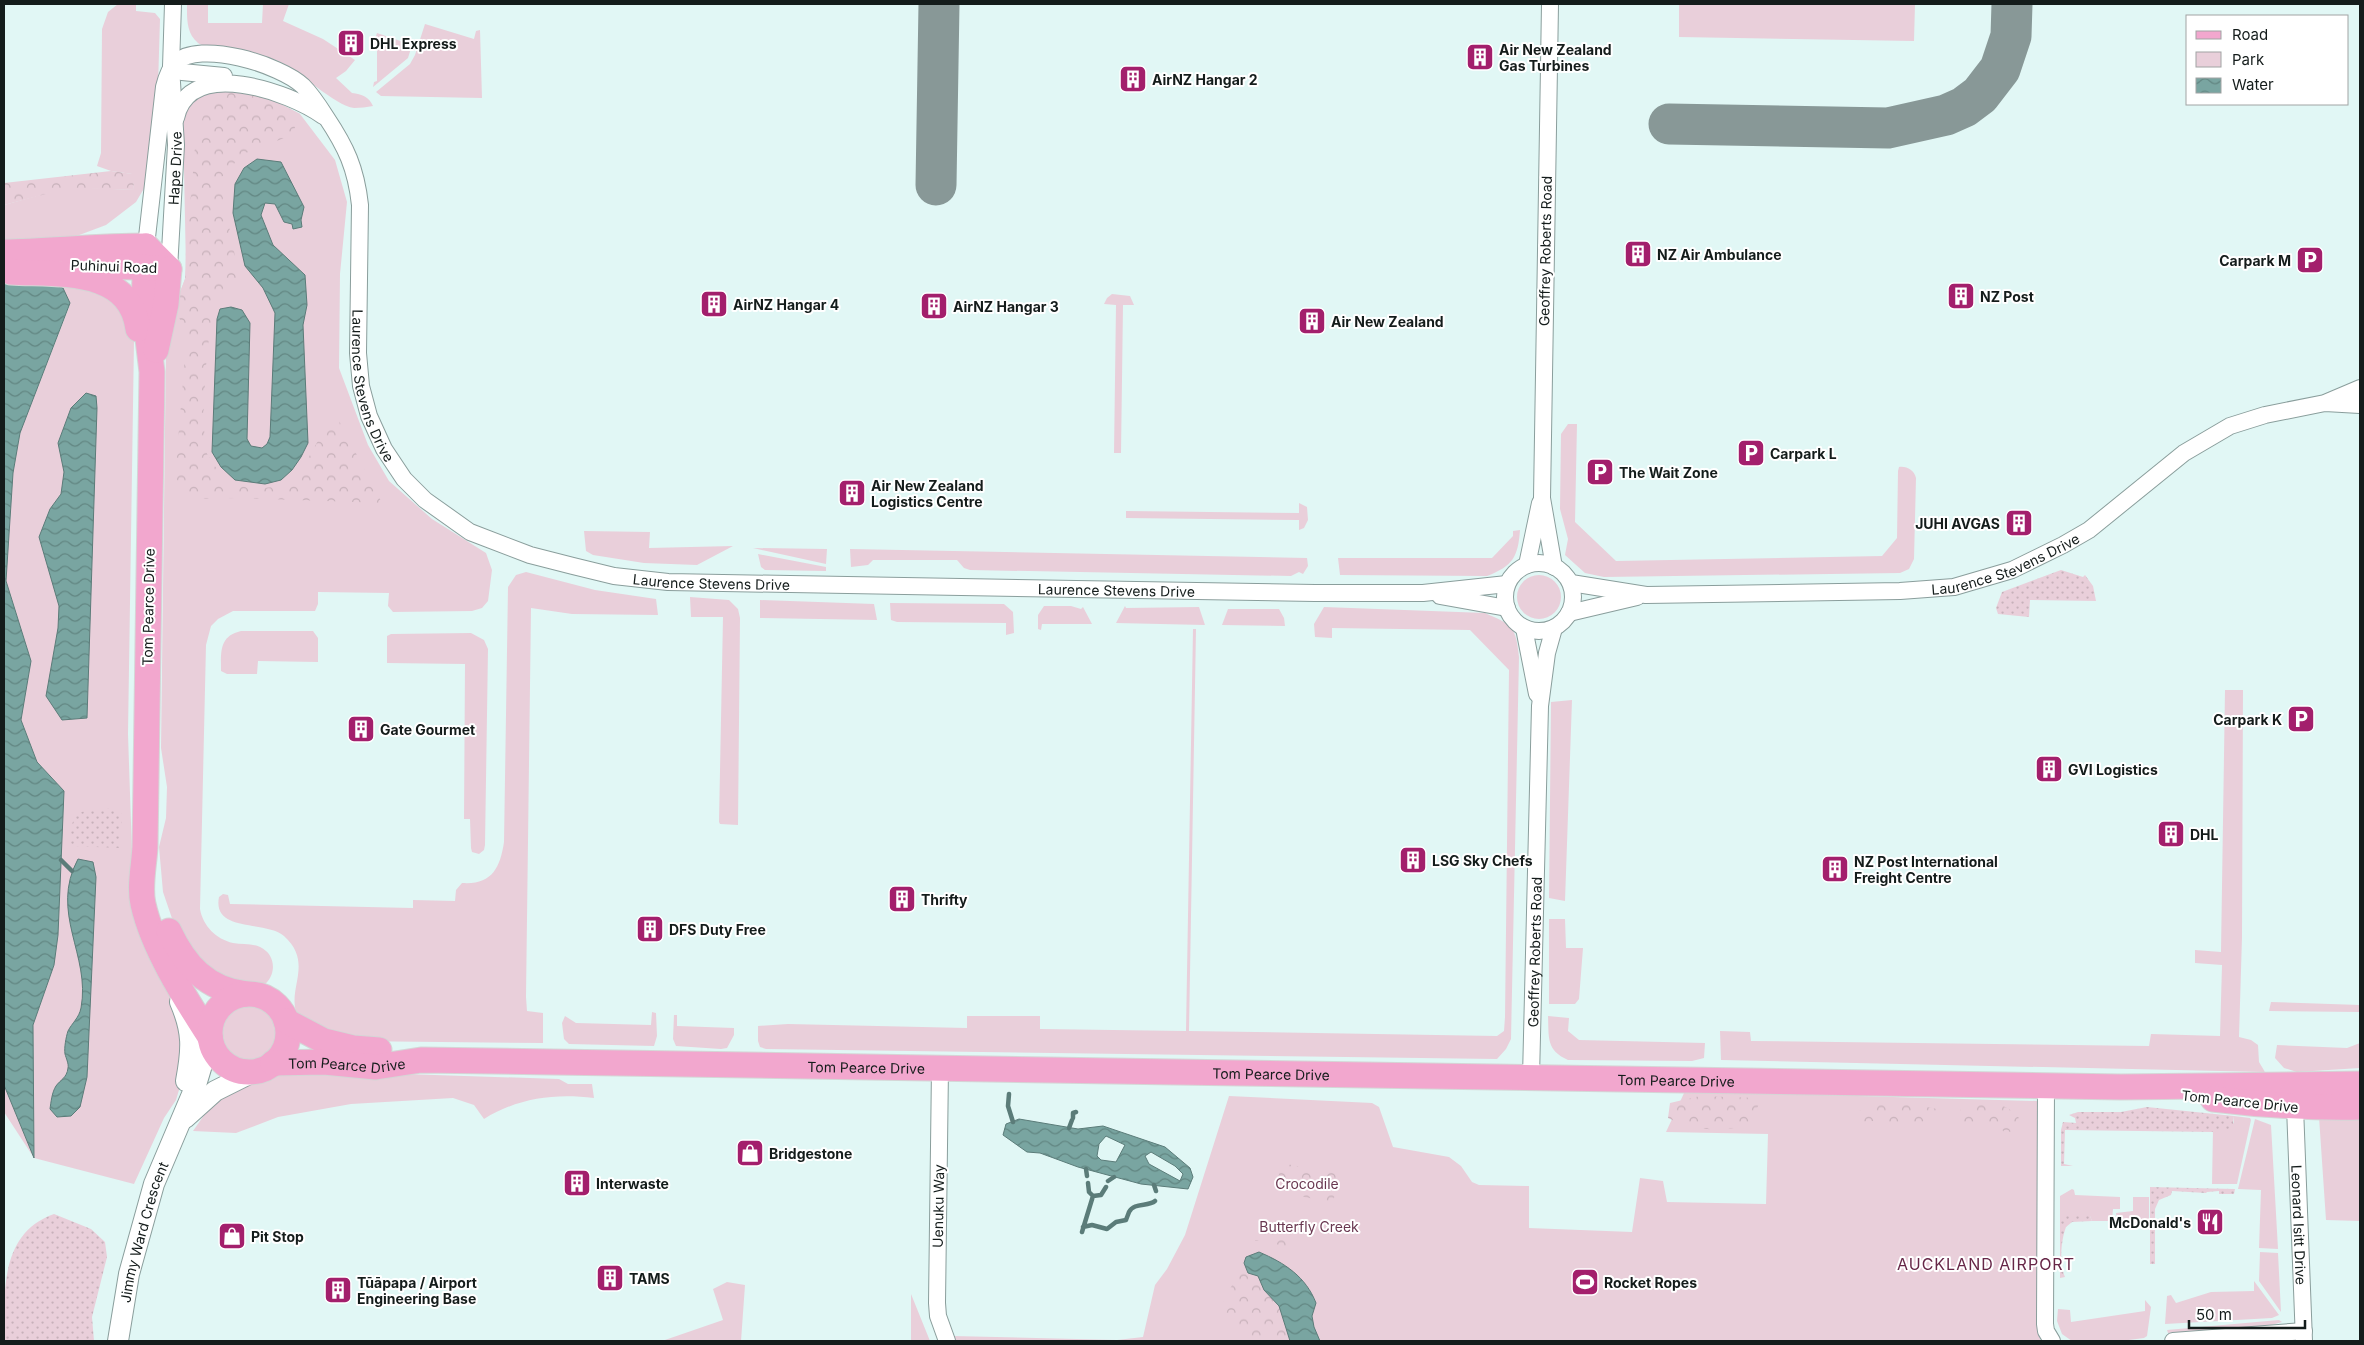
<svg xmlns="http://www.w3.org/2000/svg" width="2364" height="1345" font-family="Inter,sans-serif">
  <defs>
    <pattern id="forest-crowns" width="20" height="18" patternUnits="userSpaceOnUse" patternTransform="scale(1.25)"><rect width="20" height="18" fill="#e9cfda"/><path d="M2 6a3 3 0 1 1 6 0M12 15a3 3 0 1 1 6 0" fill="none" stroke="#c7b1ba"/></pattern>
    <pattern id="garden-dots" width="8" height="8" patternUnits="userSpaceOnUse" patternTransform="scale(1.25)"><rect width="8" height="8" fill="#e9cfda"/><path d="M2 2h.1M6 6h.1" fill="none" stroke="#c7b1ba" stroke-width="1.8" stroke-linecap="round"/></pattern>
    <pattern id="water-waves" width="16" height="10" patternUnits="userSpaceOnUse" patternTransform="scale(1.25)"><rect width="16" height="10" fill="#79a5a1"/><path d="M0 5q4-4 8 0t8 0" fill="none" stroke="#628682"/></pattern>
  </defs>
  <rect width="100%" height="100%" fill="#e1f7f5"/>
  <path fill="#e9cfda" d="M118,4H136V11L155,13L160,19L156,153L149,180L136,202L106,225L74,237L4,240V205L69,187L134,190L132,174L111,171L97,166L101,153L102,29L108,12Z
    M187,4H208V23H262L263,4H289L283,21L323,39L355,60L346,71L336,78L352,93C362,94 369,97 373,106C367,107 360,108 354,108C335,106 299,70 276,60C258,54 207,50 198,43C186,33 187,18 187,4Z
    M1679,4H1915L1914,41L1679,37Z
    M425,24L474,39L476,31L480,30L482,98L381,96L376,92L410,64L415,55Z
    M377,33L412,45L408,58L373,87L374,82L377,81V49L372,48Z
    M203,91L269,98L300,114L335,160L347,202L340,274L339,368L368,445L389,481L432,519L486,553L492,570L488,601L482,608L472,611L393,612L388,606L389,593L318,592V604L315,611H233L218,619L211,626L206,645L200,909C203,926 216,939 233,943C244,945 256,942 266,951C279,962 273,987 254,988C245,989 233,985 224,984L176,930L163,892L159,847L166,818L167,787L161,748L166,350L170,318L185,279L186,269L183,119L191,102Z
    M41,281L87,285L119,304L134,340L128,734L133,883L176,998L184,1073L176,1100L164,1118L134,1184L34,1158L4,1112V1085L34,1156L33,1025L54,965L58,935L64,791L37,762L21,720L31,661L6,581L13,473L20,433L69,307Z
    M1112,294L1130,296L1134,305H1123L1121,453H1114L1116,305L1104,304L1107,298Z
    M1568,424H1577L1575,522L1616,561L1882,556L1897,538L1898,471L1899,467C1907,466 1914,470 1916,478L1914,559L1909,569L1900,573L1604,577L1585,573L1565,555L1568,539L1560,509L1561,434Z
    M1299,503L1307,507L1308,520L1304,528L1299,530V520L1126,518V511L1299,513Z
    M1520,530C1518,557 1513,566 1487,576L1340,575L1338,558H1492L1513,536V531Z
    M584,531L650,532L649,548L733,546L697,565L644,563L593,555L586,551Z
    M753,548L827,549L826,564Z
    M850,549L1307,558L1308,566L1303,574L1299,572L1291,576L970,570L964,568L957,560H873L868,565L851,567Z
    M758,554L826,567V571L765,570L761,567Z
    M526,572L595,590L656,599L658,615L572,614L531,608L526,997L527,1011L543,1013V1043L348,1041L298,1017C285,990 315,964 284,936C266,920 212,933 219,897L223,894L228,895L230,904L413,908V900L455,901L456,890L462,883C491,885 500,869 504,842L508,587L516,575Z
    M1517 597a22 22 0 1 1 44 0a22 22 0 1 1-44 0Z
    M690,597L729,600L738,609L740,618L738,825L720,824L719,822L723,617H691Z
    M760,600L874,604L877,620L760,618Z
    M890,603L1004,604L1013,612L1014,633L1006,635V623L897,622L891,620Z
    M1044,606H1071L1081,609L1083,607L1092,624H1042L1041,630L1038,629V615Z
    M1125,606L1126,608L1199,607L1205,625L1116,623Z
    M1324,607L1485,613C1512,625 1516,626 1519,657L1511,1039L1506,1049L1497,1059L766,1049L760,1047L758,1041V1026L788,1024L967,1028V1016H1040V1029L1186,1031L1193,629H1196L1189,1031L1497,1036L1504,1031L1505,1017L1509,670L1470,630L1332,628V638L1315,637L1314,624Z
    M1228,609H1279L1284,618L1285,626L1222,625Z
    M241,631H313L318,638V662L258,661L257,674H227L221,671C221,652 219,636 241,631Z
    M471,633L484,640L488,649L485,845L484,850L479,854L472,852L471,848L470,819H464L465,664L387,663V636L391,634Z
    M2225,690H2243L2242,937L2239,1037L2251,1040L2258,1045L2259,1062L2265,1072L1721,1060L1720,1031L1750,1032L1751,1041L2149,1046L2151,1034L2220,1036L2222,965L2195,963V950L2221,952Z
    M1572,700L1565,901L1549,898L1551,702Z
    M1549,919H1565L1566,948H1583L1579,999L1575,1004H1549Z
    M2271,1002L2360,1005V1012L2269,1011Z
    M221 1034a28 28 0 1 1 56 0a28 28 0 1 1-56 0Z
    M652,1012L656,1013L657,1036L654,1046L569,1044L564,1039L562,1023L565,1016L576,1023L651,1025Z
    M674,1015H677V1026L734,1028V1035L727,1048L721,1049L676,1046L673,1039Z
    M1548,1016L1569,1018L1568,1031L1579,1040L1705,1043L1704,1058L1692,1061L1568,1060C1546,1050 1549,1038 1548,1016Z
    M2360,1043V1068L2297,1072L2284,1068L2275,1058L2277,1045L2347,1048Z
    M283,1070L559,1079L568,1084H592L594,1098C554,1093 518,1098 484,1119L474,1105L453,1098L351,1104L278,1117L236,1133L193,1131L214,1101L246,1083Z
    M1685,1091L2037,1101L2040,1341H957L952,1336L1117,1340L1143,1337L1155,1285L1167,1269L1185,1235L1229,1096L1372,1103L1379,1107L1393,1147L1449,1157L1461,1166L1472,1182L1479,1185L1529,1186V1228L1632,1232L1640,1178L1663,1181L1667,1202L1766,1204L1768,1134L1666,1132Z
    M2234,1116L2250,1118L2251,1120L2237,1184H2212L2213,1129L2234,1123Z
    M2319,1117H2360V1221L2326,1220Z
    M2255,1119L2271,1125L2278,1249L2259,1248L2261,1190L2238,1189Z
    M2072,1189L2074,1190L2075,1195L2120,1197V1209H2113L2112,1221H2092L2090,1216H2060V1196Z
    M2133,1197H2149V1230L2140,1223H2117L2116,1213L2133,1211Z
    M2260,1252L2278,1253L2281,1312L2259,1281Z
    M2254,1281L2279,1315L2272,1318L2165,1324L2167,1296L2171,1295L2176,1303L2211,1292L2254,1291Z
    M727,1282L745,1285L741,1341H662L723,1320L713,1289Z
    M911,1294L930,1341H911Z
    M2145,1300L2151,1307L2147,1336L2144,1338L2121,1341H2072L2062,1334L2057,1321L2058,1309L2070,1310L2071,1322L2145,1311Z
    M2279,1320L2282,1322L2268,1326L2168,1333L2167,1330Z"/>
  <path fill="url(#forest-crowns)" d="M221,89L269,98L300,114L292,135L243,154L219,180L234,250L237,277L212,310L206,366L203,421L207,454L224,480L251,489L285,486L305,464L324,430L336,415L382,503L238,498L187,499L175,476L187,333L174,308L185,279L187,220L192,190L194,153L203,116Z
    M111,171L133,174L134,190L69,188L4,205V183Z
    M1700,1096L1757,1098L1759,1104L1749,1125C1722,1132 1694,1131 1668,1118L1670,1103Z
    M1882,1102L1912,1104L1937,1109L1941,1115C1927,1122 1913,1123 1899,1130L1874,1121L1859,1122L1854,1114L1868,1106Z
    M1975,1102C1995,1104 2005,1102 2019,1118L2016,1130L2005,1133L1994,1121C1979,1129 1972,1129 1956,1120L1962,1107Z
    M1281,1163L1339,1174L1333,1203L1276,1191Z
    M1261,1220L1294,1227L1296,1233L1291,1246L1287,1248L1268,1241H1255L1256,1223Z
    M1244,1263L1248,1273L1258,1276L1264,1290L1279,1306L1290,1341H1254L1230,1323L1220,1311C1225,1294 1237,1279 1244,1263Z"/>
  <path fill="url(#garden-dots)" d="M2061,570L2083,577L2085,575L2093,586L2096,601L2030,600L2029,617L1998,614L1996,608L2002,592Z
    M113,807L122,814L120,848L71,846C71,830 69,812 90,810C101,808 101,812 113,807Z
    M2147,1107L2234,1116L2233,1125L2229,1129H2213V1132L2065,1130L2064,1164L2073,1166H2061V1130L2063,1122L2076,1123L2075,1118L2069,1115L2078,1112H2121Z
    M2150,1187L2235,1189L2234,1194H2219V1191L2207,1192L2206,1193L2172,1191L2171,1195L2159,1200L2155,1209V1264H2150Z
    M54,1214L91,1229L105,1242L107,1257L92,1317L94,1341H4C4,1292 0,1233 54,1214Z
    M2060,1216H2090L2092,1221L2072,1222L2066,1227C2061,1240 2059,1264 2065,1277L2060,1278Z"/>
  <path fill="url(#water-waves)" stroke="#5b7c79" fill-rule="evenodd" d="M257,159L281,162L304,207L301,220L302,227L293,229L292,224L284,222L275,204L265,203L261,215L273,245L305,275L307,305L303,325L308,443L301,457L292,470L281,480L265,484L235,480L221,467L212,452L217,319L220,309L231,307L242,310L250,323L247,439L251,446L262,448L267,444L270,437L275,313L263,288L245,266L233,213L235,184L244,168Z
    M4,281H41L63,288L70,303L20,433L13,473L6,581L31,661L21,720L37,762L64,791L58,935L54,965L33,1025L34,1158L4,1085Z
    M86,393L96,396L97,408L87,718L62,720L46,696L58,628L59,606L39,537L50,509L61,494L64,472L58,443L71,408Z
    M78,859L93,862L96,877L87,1077L80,1107L71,1116L57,1117L50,1109C51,1102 52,1092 56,1086C60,1080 67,1078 68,1068C69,1064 66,1058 65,1054C64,1048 66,1037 68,1031C72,1023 79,1018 81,1008C91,955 49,913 78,859Z
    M1019,1119L1078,1129L1103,1126L1165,1147L1190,1168L1193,1177L1188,1189L1141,1184L1078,1167L1040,1153L1027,1152L1003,1135L1006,1124ZM1106,1136L1125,1145L1116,1162L1101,1160L1097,1156L1099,1144ZM1151,1152L1175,1166L1183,1174L1180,1181L1149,1164L1145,1156Z
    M1259,1252C1285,1263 1306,1277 1316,1303L1312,1316L1314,1327L1320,1341H1290L1279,1306L1264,1290L1258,1276L1248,1273L1244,1263L1246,1257Z"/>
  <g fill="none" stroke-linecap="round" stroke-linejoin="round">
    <path stroke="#5b7c79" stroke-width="4.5" d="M61,860L72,871
      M1009,1094L1008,1106L1013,1122
      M1073,1118V1113L1076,1112
      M1069,1128L1072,1120
      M1086,1169L1087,1176
      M1108,1181L1114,1177
      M1154,1185L1156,1191
      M1093,1196L1101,1195L1106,1187
      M1083,1227L1092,1225L1107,1229L1116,1222L1126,1220C1127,1217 1128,1215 1129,1212C1134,1202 1148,1207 1155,1201
      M1082,1232L1093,1196L1089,1192L1088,1183"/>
    <path stroke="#889897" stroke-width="41" d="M1669,124L1888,128L1946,115L1964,107L1980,95L2000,69L2011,36L2012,4
      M936,185L939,4"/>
    <g stroke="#8a9e9c" stroke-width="18">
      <g id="minor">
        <path d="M1550,4L1542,498L1554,567"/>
        <path d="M171,67L182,72L224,76"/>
        <path d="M176,118C189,56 290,92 323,116"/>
        <path id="s1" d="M146,246L164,87C166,79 169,69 175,63C199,39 281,65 303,86C312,95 319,106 326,117C346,147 356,168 360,205L358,353L361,386L369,416L384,449L404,479L425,500L470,532L530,555L573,566L614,576L668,582L1315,593H1423L1507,584"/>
        <path id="s2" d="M169,269L176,145L171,67L173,4"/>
        <path d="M2327,402L2360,388"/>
        <circle cx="1539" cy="597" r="34"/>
        <path d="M1527,565L1540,503"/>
        <path id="s3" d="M1571,583L1646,595L1900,591L1954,587L2012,570L2063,545L2089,530L2184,453L2230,426L2265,415L2325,403L2360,405"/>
        <path d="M1440,596L1507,608"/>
        <path d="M1569,613L1637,597"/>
        <path d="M1524,628L1537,694"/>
        <path d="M940,1068L937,1303L938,1316L947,1341"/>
        <path id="s4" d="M1531,1077L1540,706L1547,653L1554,628"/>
        <path d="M2046,1085L2045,1324L2046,1331L2052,1341"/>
        <path id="s5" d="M2295,1107L2304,1341"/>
        <path d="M2173,1341L2304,1331"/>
      </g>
    </g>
    <g stroke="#8a9e9c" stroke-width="22">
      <g id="tertiary">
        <path d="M180,1002C193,1032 192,1049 186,1081"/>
        <path d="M185,1118L215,1091L255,1071"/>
        <path id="s6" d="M118,1341L129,1274L154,1184L196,1085L210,1038"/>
      </g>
    </g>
    <g stroke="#d5d6d6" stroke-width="27">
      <g id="primary">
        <path d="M146,246L144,306L152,372L145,847C144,865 139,887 143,904C153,949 185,998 210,1037"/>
        <path d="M4,252C51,251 98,246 146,246L169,269"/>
        <path d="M74,265L162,268"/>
        <path d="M4,269L11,272C59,275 130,267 138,329"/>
        <path d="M156,350L166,304L169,269"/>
        <path d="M169,931C185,965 206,989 246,994"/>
        <circle cx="249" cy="1033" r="39"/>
        <path d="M286,1021L324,1041L353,1048L379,1050"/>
        <path id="s7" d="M273,1063L324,1062L376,1067L421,1060L553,1062L2121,1087L2360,1084"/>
        <path d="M2213,1099C2262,1105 2310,1108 2360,1107"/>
      </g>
    </g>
    <use href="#minor" stroke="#fff" stroke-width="16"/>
    <use href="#tertiary" stroke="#fff" stroke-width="20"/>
    <use href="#primary" stroke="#f2a7ce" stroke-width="25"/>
  </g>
  <defs>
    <g id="building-square" transform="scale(1.4375)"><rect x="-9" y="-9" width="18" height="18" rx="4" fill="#a31f6c" stroke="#fff"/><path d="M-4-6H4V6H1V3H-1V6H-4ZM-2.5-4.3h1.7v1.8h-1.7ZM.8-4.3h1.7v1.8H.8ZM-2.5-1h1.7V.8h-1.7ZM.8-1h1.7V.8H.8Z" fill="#fff"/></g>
    <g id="parking-square" transform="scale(1.4375)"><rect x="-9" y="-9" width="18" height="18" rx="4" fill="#a31f6c" stroke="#fff"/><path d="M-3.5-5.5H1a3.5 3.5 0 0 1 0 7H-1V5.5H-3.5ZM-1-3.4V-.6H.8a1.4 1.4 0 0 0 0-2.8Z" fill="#fff"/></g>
    <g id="shop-square" transform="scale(1.4375)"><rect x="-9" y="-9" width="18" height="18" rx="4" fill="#a31f6c" stroke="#fff"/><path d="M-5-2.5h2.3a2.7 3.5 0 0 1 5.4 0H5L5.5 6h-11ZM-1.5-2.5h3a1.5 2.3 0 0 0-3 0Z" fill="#fff"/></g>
    <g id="restaurant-square" transform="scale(1.4375)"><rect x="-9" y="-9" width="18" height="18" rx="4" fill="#a31f6c" stroke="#fff"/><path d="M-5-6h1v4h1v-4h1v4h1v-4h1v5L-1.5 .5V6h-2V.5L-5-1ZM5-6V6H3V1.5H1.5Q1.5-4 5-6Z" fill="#fff"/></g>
    <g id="stadium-square" transform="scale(1.4375)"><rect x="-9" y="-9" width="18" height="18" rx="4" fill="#a31f6c" stroke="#fff"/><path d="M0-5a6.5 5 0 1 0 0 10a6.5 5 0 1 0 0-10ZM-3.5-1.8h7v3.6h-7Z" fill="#fff"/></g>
  </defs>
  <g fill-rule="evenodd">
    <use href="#building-square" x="351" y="43"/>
    <use href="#building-square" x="1480" y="57"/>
    <use href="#building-square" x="1133" y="79"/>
    <use href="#building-square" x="1638" y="254"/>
    <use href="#parking-square" x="2310" y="260"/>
    <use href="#building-square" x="1961" y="296"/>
    <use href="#building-square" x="714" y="304"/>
    <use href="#building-square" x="934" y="306"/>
    <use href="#building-square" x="1312" y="321"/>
    <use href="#parking-square" x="1751" y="453"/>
    <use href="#parking-square" x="1600" y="472"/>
    <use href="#building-square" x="852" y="493"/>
    <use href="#building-square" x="2019" y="523"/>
    <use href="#parking-square" x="2301" y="719"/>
    <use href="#building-square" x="361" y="729"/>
    <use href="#building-square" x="2049" y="769"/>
    <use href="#building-square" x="2171" y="834"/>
    <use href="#building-square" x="1413" y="860"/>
    <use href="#building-square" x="1835" y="869"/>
    <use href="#building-square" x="902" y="899"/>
    <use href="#building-square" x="650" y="929"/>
    <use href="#shop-square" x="750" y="1153"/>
    <use href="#building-square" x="577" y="1183"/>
    <use href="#restaurant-square" x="2210" y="1222"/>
    <use href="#shop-square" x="232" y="1236"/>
    <use href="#building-square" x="610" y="1278"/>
    <use href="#stadium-square" x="1585" y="1282"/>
    <use href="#building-square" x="338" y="1290"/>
  </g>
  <g text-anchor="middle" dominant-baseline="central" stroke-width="4" stroke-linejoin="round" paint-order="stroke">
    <g font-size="14" font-weight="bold" fill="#141c1b" stroke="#fff" text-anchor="start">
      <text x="370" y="43">DHL Express</text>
      <text x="1499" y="49">Air New Zealand<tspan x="1499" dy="16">Gas Turbines</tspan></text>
      <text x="1152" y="79">AirNZ Hangar 2</text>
      <text x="1657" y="254">NZ Air Ambulance</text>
      <text x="2291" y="260" text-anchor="end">Carpark M</text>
      <text x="1980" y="296">NZ Post</text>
      <text x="733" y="304">AirNZ Hangar 4</text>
      <text x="953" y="306">AirNZ Hangar 3</text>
      <text x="1331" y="321">Air New Zealand</text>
      <text x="1770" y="453">Carpark L</text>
      <text x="1619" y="472">The Wait Zone</text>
      <text x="871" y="485">Air New Zealand<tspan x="871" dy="16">Logistics Centre</tspan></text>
      <text x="2000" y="523" text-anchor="end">JUHI AVGAS</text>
      <text x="2282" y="719" text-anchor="end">Carpark K</text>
      <text x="380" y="729">Gate Gourmet</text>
      <text x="2068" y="769">GVI Logistics</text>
      <text x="2190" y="834">DHL</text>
      <text x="1432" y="860">LSG Sky Chefs</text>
      <text x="1854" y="861">NZ Post International<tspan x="1854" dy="16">Freight Centre</tspan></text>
      <text x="921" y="899">Thrifty</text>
      <text x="669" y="929">DFS Duty Free</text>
      <text x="769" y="1153">Bridgestone</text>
      <text x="596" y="1183">Interwaste</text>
      <text x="2191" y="1222" text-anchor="end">McDonald's</text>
      <text x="251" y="1236">Pit Stop</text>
      <text x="629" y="1278">TAMS</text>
      <text x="357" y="1282">Tūāpapa / Airport<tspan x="357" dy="16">Engineering Base</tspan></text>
      <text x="1604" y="1282">Rocket Ropes</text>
    </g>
    <g font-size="14" fill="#141c1b" stroke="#fff">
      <text stroke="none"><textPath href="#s2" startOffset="101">Hape Drive</textPath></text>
      <text transform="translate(1545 251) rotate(-89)">Geoffrey Roberts Road</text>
      <text transform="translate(114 266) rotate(2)">Puhinui Road</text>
      <text stroke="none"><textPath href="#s1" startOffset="641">Laurence Stevens Drive</textPath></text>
      <text stroke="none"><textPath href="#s3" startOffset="440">Laurence Stevens Drive</textPath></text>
      <text stroke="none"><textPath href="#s1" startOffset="1076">Laurence Stevens Drive</textPath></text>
      <text stroke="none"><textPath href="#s1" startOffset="1481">Laurence Stevens Drive</textPath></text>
      <text transform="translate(148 607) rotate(-89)">Tom Pearce Drive</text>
      <text stroke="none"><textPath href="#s4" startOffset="125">Geoffrey Roberts Road</textPath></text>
      <text stroke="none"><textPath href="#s7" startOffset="74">Tom Pearce Drive</textPath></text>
      <text stroke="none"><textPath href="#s7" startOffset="594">Tom Pearce Drive</textPath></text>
      <text stroke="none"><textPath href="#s7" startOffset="999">Tom Pearce Drive</textPath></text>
      <text stroke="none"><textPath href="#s7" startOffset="1404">Tom Pearce Drive</textPath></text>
      <text transform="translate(2240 1101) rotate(6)">Tom Pearce Drive</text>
      <text transform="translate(938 1206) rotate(-89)">Uenuku Way</text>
      <text stroke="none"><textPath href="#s5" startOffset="118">Leonard Isitt Drive</textPath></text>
      <text stroke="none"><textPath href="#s6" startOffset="112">Jimmy Ward Crescent</textPath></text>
    </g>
    <g font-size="14" fill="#693750" stroke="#fff">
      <text x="1307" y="1183">Crocodile</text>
      <text x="1309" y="1226">Butterfly Creek</text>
    </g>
    <g font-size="16" letter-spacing="1" fill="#662647" stroke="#fff">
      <text x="1986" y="1264">AUCKLAND AIRPORT</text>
    </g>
  </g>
  <rect width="2364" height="1345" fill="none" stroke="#141c1b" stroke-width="10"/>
  <rect x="2186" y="15" width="162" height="90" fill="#ffffff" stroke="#a1a4a4"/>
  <rect x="2196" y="31" width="25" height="8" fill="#f2a7ce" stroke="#a1a4a4"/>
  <text x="2232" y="40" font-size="15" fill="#141c1b">Road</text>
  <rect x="2196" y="52" width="25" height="15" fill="#e9cfda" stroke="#a1a4a4"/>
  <text x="2232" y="65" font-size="15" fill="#141c1b">Park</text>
  <rect x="2196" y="78" width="25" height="15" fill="url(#water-waves)" stroke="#a1a4a4"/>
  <text x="2232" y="90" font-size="15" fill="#141c1b">Water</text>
  <path d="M2189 1320v8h116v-8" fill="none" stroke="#141c1b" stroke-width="2.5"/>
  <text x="2196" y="1320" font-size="15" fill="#141c1b" stroke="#ffffff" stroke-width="4" paint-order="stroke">50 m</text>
</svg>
